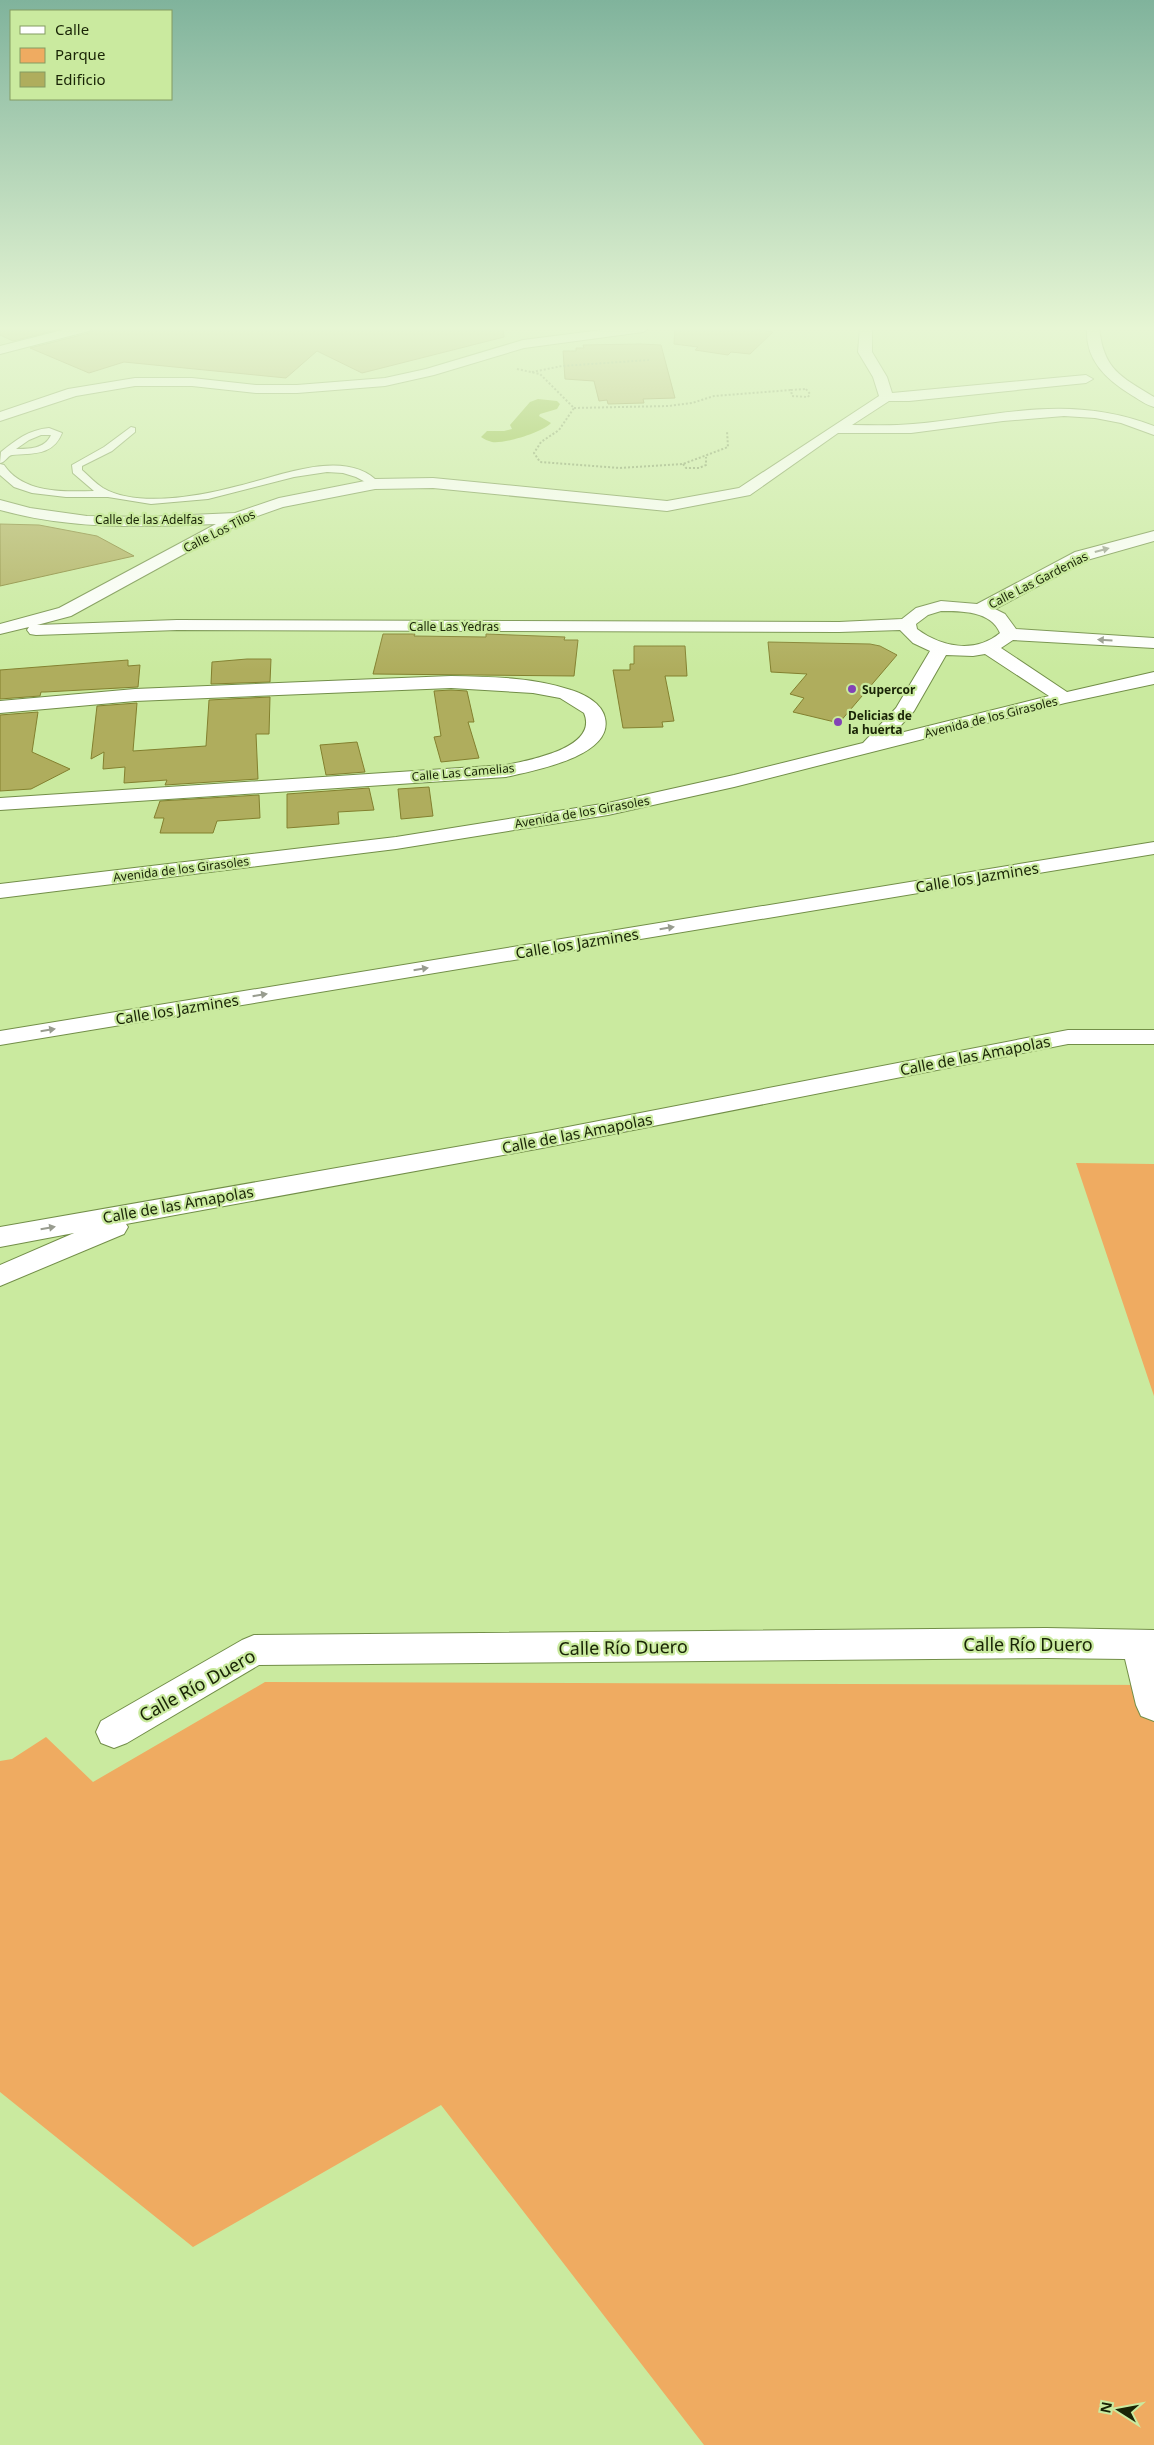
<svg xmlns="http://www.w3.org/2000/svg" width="1154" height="2445" font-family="'Noto Sans',sans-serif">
  <rect width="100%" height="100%" fill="#caea9f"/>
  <path fill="#efab61" d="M1076,1163L1154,1164V1396Z
    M265,1682L1154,1685V2445H704L441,2105L193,2247L0,2092V1761L12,1759L46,1737L93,1782Z"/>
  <path fill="#85b22b" d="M538,399L557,401L560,404L557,409L540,414L539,416L551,423C543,432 505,444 492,442C488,441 484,439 481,437L487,431H504L512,429L510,425L530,402Z"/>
  <path fill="#afad5d" stroke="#83802f" d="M0,328H64L13,341L0,335Z
    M92,328H503L504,337L362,373L317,351L286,378L124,362L89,373L30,348L89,333Z
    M675,328H757L755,329L773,332L750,354L731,352L728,355L695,350L698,347L674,344Z
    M641,344L661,345L675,398L643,399L644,403L608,404L607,400L599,401L594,381L565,379L563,351H576V348H584L583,345Z
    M0,524L39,525L97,536L134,556L0,586Z
    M383,634H415L414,636L486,637V634L565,637L564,640H578L574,676L373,674Z
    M768,642L870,644L880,646L897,655L839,723L793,712L804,698L790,694L807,674L771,672Z
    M634,646H685L687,676H665L674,721L662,722L663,727L623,728L613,670H630V664H634Z
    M247,659H271L270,682L211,684L212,662Z
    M128,660V666L140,665L138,687L45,692H41L40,696L0,699V670Z
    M451,690L467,691L474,722H468L479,758L441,762L434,737L441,736L434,691Z
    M270,697L269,734H256L258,779L165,785L167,780L124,783L125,767L103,769L104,752L91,759L97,706L137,703L133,751L206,746L209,700Z
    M38,712L32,752L70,769L31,789L0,791V715Z
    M357,742L365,772L326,775L320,745Z
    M429,787L433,816L401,819L398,789Z
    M369,788L374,810L338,812L339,824L287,828V794Z
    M259,795L260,818L217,821L213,833H160L164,818H154L160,801Z"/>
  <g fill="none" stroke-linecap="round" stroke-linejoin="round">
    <g stroke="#728e48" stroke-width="2">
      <path id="lane" d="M131,427L135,428V432L112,451L82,466V470C89,476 95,483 103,488C137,508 201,496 238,486C278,477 347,446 380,484L375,487L356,477L343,473L327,472L294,477L208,499L151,504L108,497H66L32,493L14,487L0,475V464L4,465C23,493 62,492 94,491L73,473L72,465L104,447Z
        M49,428L62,433C53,456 33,453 12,455C7,456 6,462 0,463L1,452C16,440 28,430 49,428ZM41,435H51C45,449 29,449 16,449L29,440Z"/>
    </g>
    <g stroke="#728e48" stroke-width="2">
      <path id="street" d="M70,328H90L89,331L0,354V346Z
        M617,328H649L643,332L524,348L434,375L385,386L297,393H256L192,386H135L76,396L0,421V412L68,389L135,378H192L256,385H297L385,378L426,369L523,340Z
        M860,328H872V352L887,377L892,393L1086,375L1093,379L1086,383L909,401H889L852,425C872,425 892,426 913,424C1000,416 1067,393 1154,426V435L1121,423L1095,418L1064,416L1003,421L911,433H838L750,495L667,511L433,488L375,489L283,507L246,520L71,616L37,625L177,620L839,622L902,619L916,608L941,601L977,604L1075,552L1154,531V541L1087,560L995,609L1005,614L1016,629L1154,638V648L1013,640L1001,648L1067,692L1154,672V684L1065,703L734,787L608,815L396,849L0,898V884L396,837L608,803L734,775L863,743L896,708L930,651L913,643L900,630L839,632L177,630L36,635L30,634L27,630L29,627L0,634V624L59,608L216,524C142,527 72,530 0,510V500L30,508L87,516L146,517L235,513L279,498L375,479L433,478L667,501L739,488L879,396L873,377L858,352ZM941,611C962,611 991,611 1000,633C975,654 941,647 917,629L916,624L928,615ZM985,654L1049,696L892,735L914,711L946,655L973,656Z
        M1087,328H1099C1104,370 1120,376 1154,397V407C1146,405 1140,400 1133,396C1107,380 1085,361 1087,328Z
        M451,676C491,677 533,677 571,690C584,694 602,703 605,718C614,757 531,771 506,777L0,810V798L506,765C529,760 599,748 584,713L560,698L533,693L451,688L135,701L0,713V701L135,689Z
        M1154,842V854L0,1045V1031Z
        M1068,1030H1154V1044H1068L542,1148L126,1224L128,1227L124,1234L0,1286V1265L74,1233L0,1247V1227L542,1132Z
        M1046,1628L1154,1630V1721L1141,1716L1136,1705L1125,1659L1046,1658L259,1665L127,1743L114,1748L101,1743L96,1732L101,1721L242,1640L254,1635Z"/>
    </g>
    <path stroke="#7b925b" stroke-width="2" stroke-dasharray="2 2" stroke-linecap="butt" d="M517,369L540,374L574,408L559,430L541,442L534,453L540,462L620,468L683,464L728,447L727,431
      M532,372L562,366L649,360
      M806,389L810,394L808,397L792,396L791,390Z
      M574,408L669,406L692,403L714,396L791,390
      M683,464L686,468H699L706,465V457"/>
    <use href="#lane" fill="#fff" fill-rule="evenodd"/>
    <use href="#street" fill="#fff" fill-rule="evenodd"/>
  </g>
  <defs><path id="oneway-solid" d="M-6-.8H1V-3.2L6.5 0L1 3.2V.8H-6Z" transform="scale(1.25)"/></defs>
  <g fill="#989c8f">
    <use href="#oneway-solid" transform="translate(1102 550) rotate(-15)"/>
    <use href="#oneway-solid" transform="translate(1105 640) rotate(-177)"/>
    <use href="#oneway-solid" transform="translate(667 928) rotate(-9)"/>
    <use href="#oneway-solid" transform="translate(421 969) rotate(-9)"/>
    <use href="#oneway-solid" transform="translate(260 995) rotate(-9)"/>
    <use href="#oneway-solid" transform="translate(48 1030) rotate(-9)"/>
    <use href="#oneway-solid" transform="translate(48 1228) rotate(-10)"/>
  </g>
  <linearGradient id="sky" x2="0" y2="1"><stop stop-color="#80b39c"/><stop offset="0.49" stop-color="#e7f6d4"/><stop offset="1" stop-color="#e7f6d4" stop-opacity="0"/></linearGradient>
  <rect width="1154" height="670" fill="url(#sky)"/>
  <g fill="#8342b6" stroke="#caea9f" stroke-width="2">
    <circle cx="852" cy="689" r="5"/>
    <circle cx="838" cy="722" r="5"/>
  </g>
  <g text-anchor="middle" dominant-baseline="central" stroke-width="4.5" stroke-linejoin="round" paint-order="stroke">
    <g font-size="12" fill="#192406" stroke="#caea9f">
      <text x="149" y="519">Calle de las Adelfas</text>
      <text transform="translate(219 531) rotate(-27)">Calle Los Tilos</text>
      <text transform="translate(1038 580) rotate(-27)">Calle Las Gardenias</text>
      <text x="454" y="626">Calle Las Yedras</text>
      <text transform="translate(991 717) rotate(-14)">Avenida de los Girasoles</text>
      <text transform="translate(463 772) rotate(-5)">Calle Las Camelias</text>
      <text transform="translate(582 812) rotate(-10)">Avenida de los Girasoles</text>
      <text transform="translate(181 869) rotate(-7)">Avenida de los Girasoles</text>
    </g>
    <g font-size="12" font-weight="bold" fill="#192406" stroke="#caea9f" text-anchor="start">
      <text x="862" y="689">Supercor</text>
      <text x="848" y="715">Delicias de<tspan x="848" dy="14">la huerta</tspan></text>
    </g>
    <g font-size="15" fill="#192406" stroke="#caea9f">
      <text transform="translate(977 877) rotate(-9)">Calle los Jazmines</text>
      <text transform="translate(577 943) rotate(-9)">Calle los Jazmines</text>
      <text transform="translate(177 1009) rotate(-9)">Calle los Jazmines</text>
      <text transform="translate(975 1055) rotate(-11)">Calle de las Amapolas</text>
      <text transform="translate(577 1133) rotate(-11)">Calle de las Amapolas</text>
      <text transform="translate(178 1204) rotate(-10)">Calle de las Amapolas</text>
    </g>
    <g font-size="18" fill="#192406" stroke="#caea9f">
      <text x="1028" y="1644">Calle Río Duero</text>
      <text transform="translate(623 1647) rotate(-1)">Calle Río Duero</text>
      <text transform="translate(197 1685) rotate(-29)">Calle Río Duero</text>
    </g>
  </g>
  <rect x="10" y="10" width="162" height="90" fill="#caea9f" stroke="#839b62"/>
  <rect x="20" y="26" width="25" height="8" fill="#ffffff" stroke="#839b62"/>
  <text x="55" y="35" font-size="15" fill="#192406">Calle</text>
  <rect x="20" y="48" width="25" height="15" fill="#efab61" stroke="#839b62"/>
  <text x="55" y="60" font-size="15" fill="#192406">Parque</text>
  <rect x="20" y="72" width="25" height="15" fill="#afad5d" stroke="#839b62"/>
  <text x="55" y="85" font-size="15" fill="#192406">Edificio</text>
  <g transform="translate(1119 2410) rotate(281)" stroke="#caea9f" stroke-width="4" paint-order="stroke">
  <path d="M0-4L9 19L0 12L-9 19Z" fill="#192406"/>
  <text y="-8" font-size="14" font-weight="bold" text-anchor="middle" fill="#192406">N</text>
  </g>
</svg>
